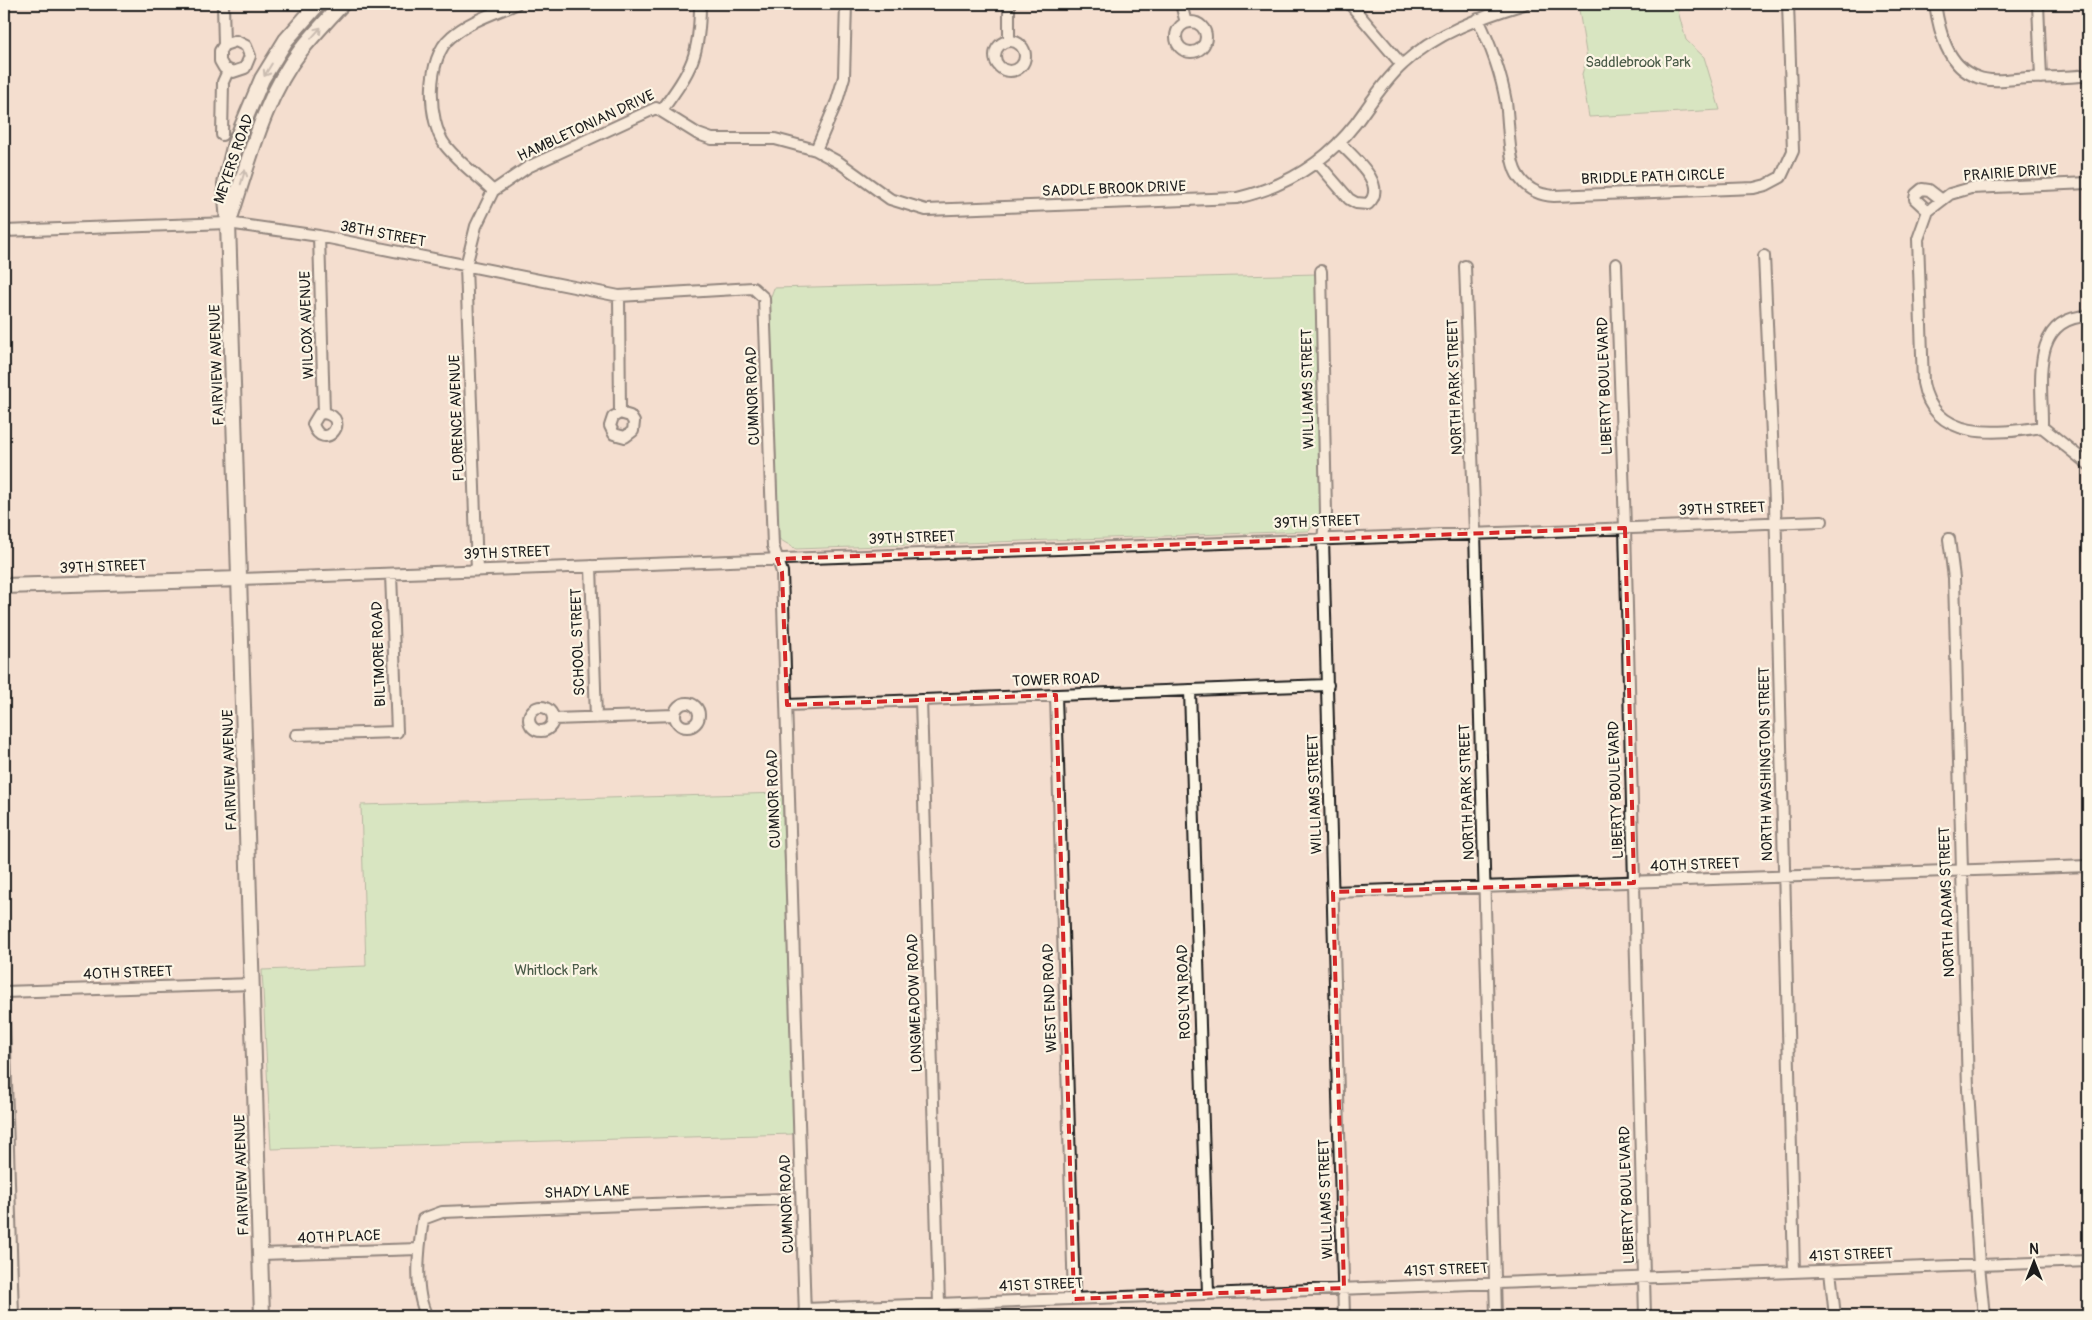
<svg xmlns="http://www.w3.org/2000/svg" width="2092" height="1320" font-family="Pangolin,sans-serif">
  <rect width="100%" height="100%" fill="#f4decf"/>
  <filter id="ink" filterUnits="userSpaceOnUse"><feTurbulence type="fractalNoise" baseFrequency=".02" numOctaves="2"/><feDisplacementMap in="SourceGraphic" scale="10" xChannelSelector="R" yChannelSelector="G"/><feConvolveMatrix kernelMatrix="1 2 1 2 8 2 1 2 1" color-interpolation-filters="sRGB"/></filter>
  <g filter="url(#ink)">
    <path fill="#efcec0" d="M1344,1308V1316H1101Z"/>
    <path fill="#b7eeb0" stroke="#6a8566" d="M1578,4H1676L1686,40L1704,57L1720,110L1589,117L1582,74L1587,58Z
      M1317,274L1323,508L1309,531L796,549L779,539L770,299L774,288Z
      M782,793L794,1134L271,1149L262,970L366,966L361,805Z"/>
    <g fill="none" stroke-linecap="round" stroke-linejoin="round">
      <g stroke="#1c1c1c" stroke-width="14">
        <path id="street" d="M223,4L224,45L220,51V61L224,68L233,72L245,68L250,56L246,46L236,41L224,45
          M1181,4L1186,23
          M1350,4L1402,65
          M1935,4C1939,30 1947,67 1977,77C1992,83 2011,79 2027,78C2047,77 2068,78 2088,75
          M2038,4L2041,78
          M1478,19C1491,46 1501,73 1506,102C1509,122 1508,158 1517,174C1525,188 1538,195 1554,196L1754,188L1766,185L1781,177L1793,151L1788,4
          M1176 37a15 15 0 1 1 30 0a15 15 0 1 1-30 0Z
          M1009,41V4
          M995 56a15 15 0 1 1 30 0a15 15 0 1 1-30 0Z
          M662,110C692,69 700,55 700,4
          M222,135L223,82L228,71
          M816,150L837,101L844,77L846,4
          M1317,162L1349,199L1356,203L1368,204C1389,185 1352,156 1339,142
          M2088,183L1971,188L1950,194L1928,211L1918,239L1923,383C1934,442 1997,434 2042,427L2088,464
          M493,191C478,176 458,162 445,145C427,120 426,58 451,37C469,21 495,13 516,4
          M1928,211L1915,199L1916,194L1922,189L1929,190L1942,200
          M4,231L228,223L319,236L619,296L753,288L764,298L773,546L782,572L805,1316
          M319,236L324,413L319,414L313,424C323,454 353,419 324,413
          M1764,256L1775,502L1794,1272
          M1616,264L1625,528L1645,1316
          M1465,266L1475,532L1496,1316
          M1321,271L1326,513L1323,539L1344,1316
          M619,296L620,413L613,417L610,426L614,434L625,437L633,431L634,422L630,416L620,413
          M2042,427C2043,386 2028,318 2088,316
          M1949,539L1954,578L1968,1089L1979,1265L1984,1316
          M591,566L596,718
          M477,570L466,266L476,226L493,191L528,167L656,108L698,134L712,139H775L816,150L840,163L890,199L926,210L1237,198C1285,187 1325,163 1356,123C1371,103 1384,81 1403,64C1436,33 1481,17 1524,4
          M240,579L1822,521
          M1190,690L1208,1294
          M1056,695L1074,1299
          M921,700L939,1304
          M675 715a12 12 0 1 1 24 0a12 12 0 1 1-24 0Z
          M787,705L1328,685
          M529 719a12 12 0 1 1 24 0a12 12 0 1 1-24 0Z
          M553,719L675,715
          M296,735L397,732L391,574
          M1333,892L2088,866
          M4,992L253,984
          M4,1016L13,1316
          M261,1254L419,1249
          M1830,1271L1835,1316
          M805,1309L2088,1261
          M427,1316C413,1291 419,1246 423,1219L442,1212L784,1199"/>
      </g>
      <g stroke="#1c1c1c" stroke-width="18">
        <path id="secondary" d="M230,218C249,161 264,97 301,50C314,34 328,19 342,4
          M4,586L240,579
          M262,1316L228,223L225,184L235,143L262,79L286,40L318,4"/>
      </g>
      <use href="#street" stroke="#fcf5e5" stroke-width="10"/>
      <use href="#secondary" stroke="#fcf5e5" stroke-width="14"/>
    </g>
    <defs><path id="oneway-shaft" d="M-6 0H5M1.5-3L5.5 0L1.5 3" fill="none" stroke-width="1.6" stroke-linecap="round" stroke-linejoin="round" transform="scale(1.25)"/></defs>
    <g stroke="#97938b">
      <use href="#oneway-shaft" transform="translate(316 33) rotate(-49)"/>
      <use href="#oneway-shaft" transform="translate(268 70) rotate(121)"/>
      <use href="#oneway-shaft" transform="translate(243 177) rotate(-73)"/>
    </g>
  </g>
  <path d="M0 0H2092V1320H0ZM1625,528L1634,883L1333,892L1344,1288L1074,1299L1056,695L787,705L782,572L777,559Z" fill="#f4decf" fill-opacity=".55" fill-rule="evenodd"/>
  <path fill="none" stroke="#d62828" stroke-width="4" stroke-dasharray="10 6" stroke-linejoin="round" d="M1625,528L1634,883L1333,892L1344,1288L1074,1299L1056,695L787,705L782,572L777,559Z"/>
  <g text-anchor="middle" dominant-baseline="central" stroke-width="4.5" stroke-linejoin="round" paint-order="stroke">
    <g font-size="15" fill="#4a5b48" stroke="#fcf5e5">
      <text x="1638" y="62">Saddlebrook Park</text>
      <text x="556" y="970">Whitlock Park</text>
    </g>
    <g font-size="15" fill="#1c1c1c" stroke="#fcf5e5">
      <text transform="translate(586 126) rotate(-25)">HAMBLETONIAN DRIVE</text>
      <text transform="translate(234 159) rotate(-71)">MEYERS ROAD</text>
      <text transform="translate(2010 173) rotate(-4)">PRAIRIE DRIVE</text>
      <text transform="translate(1653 177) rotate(-2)">BRIDDLE PATH CIRCLE</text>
      <text transform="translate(1114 189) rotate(-2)">SADDLE BROOK DRIVE</text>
      <text transform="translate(383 234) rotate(11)">38TH STREET</text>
      <text transform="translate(307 325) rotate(-92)">WILCOX AVENUE</text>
      <text transform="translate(217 365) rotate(-92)">FAIRVIEW AVENUE</text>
      <text transform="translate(1605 386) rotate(-92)">LIBERTY BOULEVARD</text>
      <text transform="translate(1455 387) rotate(-92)">NORTH PARK STREET</text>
      <text transform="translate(1308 389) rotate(-91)">WILLIAMS STREET</text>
      <text transform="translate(753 396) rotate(-92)">CUMNOR ROAD</text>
      <text transform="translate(457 418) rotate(-92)">FLORENCE AVENUE</text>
      <text transform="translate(1722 509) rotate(-2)">39TH STREET</text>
      <text transform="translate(1317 522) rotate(-2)">39TH STREET</text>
      <text transform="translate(912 538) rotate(-2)">39TH STREET</text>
      <text transform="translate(507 553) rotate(-2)">39TH STREET</text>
      <text transform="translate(103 567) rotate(-2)">39TH STREET</text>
      <text transform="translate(578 642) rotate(-92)">SCHOOL STREET</text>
      <text transform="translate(379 654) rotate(-92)">BILTMORE ROAD</text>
      <text transform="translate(1056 680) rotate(-2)">TOWER ROAD</text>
      <text transform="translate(1766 764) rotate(-91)">NORTH WASHINGTON STREET</text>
      <text transform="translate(230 770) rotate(-92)">FAIRVIEW AVENUE</text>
      <text transform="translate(1616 790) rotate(-92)">LIBERTY BOULEVARD</text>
      <text transform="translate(1467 792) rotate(-92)">NORTH PARK STREET</text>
      <text transform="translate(1315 794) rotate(-92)">WILLIAMS STREET</text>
      <text transform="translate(774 799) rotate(-92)">CUMNOR ROAD</text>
      <text transform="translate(1695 865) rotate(-2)">40TH STREET</text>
      <text transform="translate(1947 902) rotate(-92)">NORTH ADAMS STREET</text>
      <text transform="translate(128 973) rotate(-2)">40TH STREET</text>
      <text transform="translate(1184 992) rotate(-92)">ROSLYN ROAD</text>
      <text transform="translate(1050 998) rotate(-92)">WEST END ROAD</text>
      <text transform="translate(915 1003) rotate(-92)">LONGMEADOW ROAD</text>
      <text transform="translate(242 1175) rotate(-92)">FAIRVIEW AVENUE</text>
      <text transform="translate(587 1192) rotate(-2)">SHADY LANE</text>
      <text transform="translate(1627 1195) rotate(-92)">LIBERTY BOULEVARD</text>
      <text transform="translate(1326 1199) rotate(-92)">WILLIAMS STREET</text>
      <text transform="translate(787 1204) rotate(-92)">CUMNOR ROAD</text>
      <text transform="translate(339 1237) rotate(-2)">40TH PLACE</text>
      <text transform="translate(1851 1255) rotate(-2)">41ST STREET</text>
      <text transform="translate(1446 1270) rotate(-2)">41ST STREET</text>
      <text transform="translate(1041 1285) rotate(-2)">41ST STREET</text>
    </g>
  </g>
  <rect width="2092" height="1320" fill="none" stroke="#fcf5e5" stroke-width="20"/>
  <rect x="10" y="10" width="2072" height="1300" fill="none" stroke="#1c1c1c" stroke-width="2" filter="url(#ink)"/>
  <g transform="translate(2034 1262)" stroke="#fcf5e5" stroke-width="4" paint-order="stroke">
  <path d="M0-4L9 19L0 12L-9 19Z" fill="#1c1c1c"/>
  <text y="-8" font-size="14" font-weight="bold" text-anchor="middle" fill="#1c1c1c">N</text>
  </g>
</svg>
